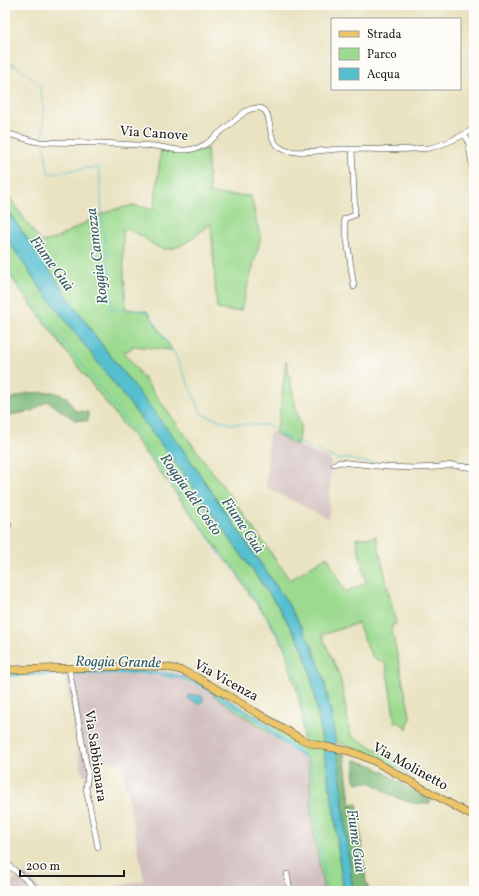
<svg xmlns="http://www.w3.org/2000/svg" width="479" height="896" font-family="Vollkorn,serif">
  <rect width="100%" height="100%" fill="#fdfcf7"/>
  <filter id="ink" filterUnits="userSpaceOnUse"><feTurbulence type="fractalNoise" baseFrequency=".025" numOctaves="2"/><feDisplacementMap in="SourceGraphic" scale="8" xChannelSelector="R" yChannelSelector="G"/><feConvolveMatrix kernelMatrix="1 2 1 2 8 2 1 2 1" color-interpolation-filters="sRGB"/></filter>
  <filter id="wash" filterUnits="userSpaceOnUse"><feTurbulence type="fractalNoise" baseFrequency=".012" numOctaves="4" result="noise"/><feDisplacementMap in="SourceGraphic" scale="16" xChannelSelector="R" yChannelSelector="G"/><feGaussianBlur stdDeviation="0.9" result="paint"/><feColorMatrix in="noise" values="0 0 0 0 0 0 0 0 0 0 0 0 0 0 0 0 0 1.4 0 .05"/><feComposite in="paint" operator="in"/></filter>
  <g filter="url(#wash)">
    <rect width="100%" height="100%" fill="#e9e3c2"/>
    <path fill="#d2bfc0" d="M272,432L288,441L331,460L329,519L268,488L266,485L269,436L270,434Z
      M142,669L173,672L187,676L216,692L213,695L308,759L312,821L317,852L324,891H112L119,885L144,880L124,776L120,764L100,758L102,773L83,776L77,747L78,744L64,670Z
      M26,873L34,881L41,891H5V886Z"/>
    <path fill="#9cda8f" stroke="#5c7b56" d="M207,148L210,194L251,196L257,224L261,237L241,310L233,311L217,309L211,224C200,231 187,245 174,248C154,255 142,228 123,230V253L126,309L147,311L172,350L132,346L131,349L124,352L242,512L290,580L327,556L345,592L366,583L356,538H367L376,536L396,624L392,625V631L411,720H409L407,729C403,724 401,723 395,722L386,664L373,657L367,647L358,623L322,635L340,677L351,736L412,769L410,775L366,752L351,746L335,742L331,713L323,676L312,646L287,602L179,444L99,341L5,207V191L41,242L55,239L101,214L116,209L134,205L154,210L161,149C178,153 190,155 207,148Z
      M5,236L39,286L183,473L280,609L303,649L310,671L318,716L335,818L340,867L344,891H324L317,852L312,821L308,759L213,695L216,692L303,743L302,715L296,687L284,647L265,615L249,594L233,567L227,561L130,433L67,353L5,269Z
      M286,361L299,422L301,425L297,445L288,441L275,433L278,426Z"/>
    <path fill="#7dba7a" stroke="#4c6b4b" d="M53,392L67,397L75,411L88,412V421L75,420L47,401L32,411L5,416V401L28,393Z
      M336,752L344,754L351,810L352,804L357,803L366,881L369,891H353C346,845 344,798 336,752Z
      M355,760L374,766L413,791L431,800L430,803C420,806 398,800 389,794C377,786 373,780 358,783L354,780Z"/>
    <path fill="#55bfd0" stroke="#386e76" d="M5,207L99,341L179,444L287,602L312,646L323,676L331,713L341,779L346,837L353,891H344L340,867L335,818L318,716L310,671L303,649L280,609L183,473L39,286L5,236Z
      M189,695H195L202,696L203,698V701L199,704L190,700L188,698Z"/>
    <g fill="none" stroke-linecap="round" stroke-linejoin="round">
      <path stroke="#55bfd0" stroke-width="1" d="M5,58L10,63L26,72L40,86L44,112L43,140
        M44,145L48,170L49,174L86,168H99L103,228L112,286L111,309L144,311L149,313L174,353L202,414L230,424L267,425L290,439L337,459L342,460L344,458L363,462L403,465H414L436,461L474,464
        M5,267L21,290L70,349L127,422L190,510L223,559L226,562L231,565L243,580L285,645C297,664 301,698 304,720C305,726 307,732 307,738
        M306,745L304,757L311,761L316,816L327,891"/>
      <path stroke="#55bfd0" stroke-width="3.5" d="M5,675L144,672C159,674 175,675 190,680C202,684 211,691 222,698C237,707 253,715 267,726C271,729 271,732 274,735L303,756"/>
    </g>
  </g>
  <g filter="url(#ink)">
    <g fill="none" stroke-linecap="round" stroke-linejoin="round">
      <g stroke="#3b3a35" stroke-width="6">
        <path id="minor" d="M5,133L37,142L100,143L155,146L178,150H187L198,148L206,144L246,111C255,107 265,105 268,117C269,120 269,123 270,126C271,137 274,146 285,150C299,155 328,149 343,149C367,149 390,150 414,149C419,148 424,149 429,148C445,145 460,137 474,129
          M464,135L468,140L474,177
          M352,149L355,215L344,219L354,287
          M334,464L340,462L387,467L415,468L439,467L452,465L474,468
          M5,523L9,525L5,533
          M69,668L88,774L86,788L98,847
          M5,861C14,873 29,878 37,891
          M287,874L290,891"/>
      </g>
      <g stroke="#3b3a35" stroke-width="8">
        <path id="major" d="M5,670L139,666C153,666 169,666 183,671C188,673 193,676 198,678L301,739C315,746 329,747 344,750C355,752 364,757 374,761L474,817"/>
      </g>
      <use href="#minor" stroke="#fff" stroke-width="5"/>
      <use href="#major" stroke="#edc569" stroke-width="7"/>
    </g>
  </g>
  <g text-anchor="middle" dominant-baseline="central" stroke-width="3" stroke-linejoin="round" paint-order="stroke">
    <g font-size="14" fill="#1c1c1c" stroke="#fdfcf7">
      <text transform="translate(154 134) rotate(4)">Via Canove</text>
      <text transform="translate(226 681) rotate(29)">Via Vicenza</text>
      <text transform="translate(95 756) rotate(82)">Via Sabbionara</text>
      <text transform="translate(410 767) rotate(29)">Via Molinetto</text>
    </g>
    <g font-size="15" font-style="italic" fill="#335d64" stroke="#fdfcf7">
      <text transform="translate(98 256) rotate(-97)">Roggia Camozza</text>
      <text transform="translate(51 264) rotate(54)">Fiume Guà</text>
      <text transform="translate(190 495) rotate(55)">Roggia del Costo</text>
      <text transform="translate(242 526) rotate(56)">Fiume Guà</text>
      <text transform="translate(118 663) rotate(1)">Roggia Grande</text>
      <text transform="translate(355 841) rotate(82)">Fiume Guà</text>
    </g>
  </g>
  <rect width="479" height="896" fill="none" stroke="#fdfcf7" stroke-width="20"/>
  <rect x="331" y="18" width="130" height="72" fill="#fdfcf7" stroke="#a3a29f"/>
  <rect x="339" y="31" width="20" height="6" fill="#edc569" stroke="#a3a29f"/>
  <text x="367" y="38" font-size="12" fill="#1c1c1c">Strada</text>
  <rect x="339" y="48" width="20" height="12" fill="#9cda8f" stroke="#a3a29f"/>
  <text x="367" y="58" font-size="12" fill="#1c1c1c">Parco</text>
  <rect x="339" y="68" width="20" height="12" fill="#55bfd0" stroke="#a3a29f"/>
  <text x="367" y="78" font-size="12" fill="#1c1c1c">Acqua</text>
  <path d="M20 870v6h104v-6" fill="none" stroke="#1c1c1c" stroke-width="2"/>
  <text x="26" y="870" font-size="12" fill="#1c1c1c" stroke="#fdfcf7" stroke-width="3" paint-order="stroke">200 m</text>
</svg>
